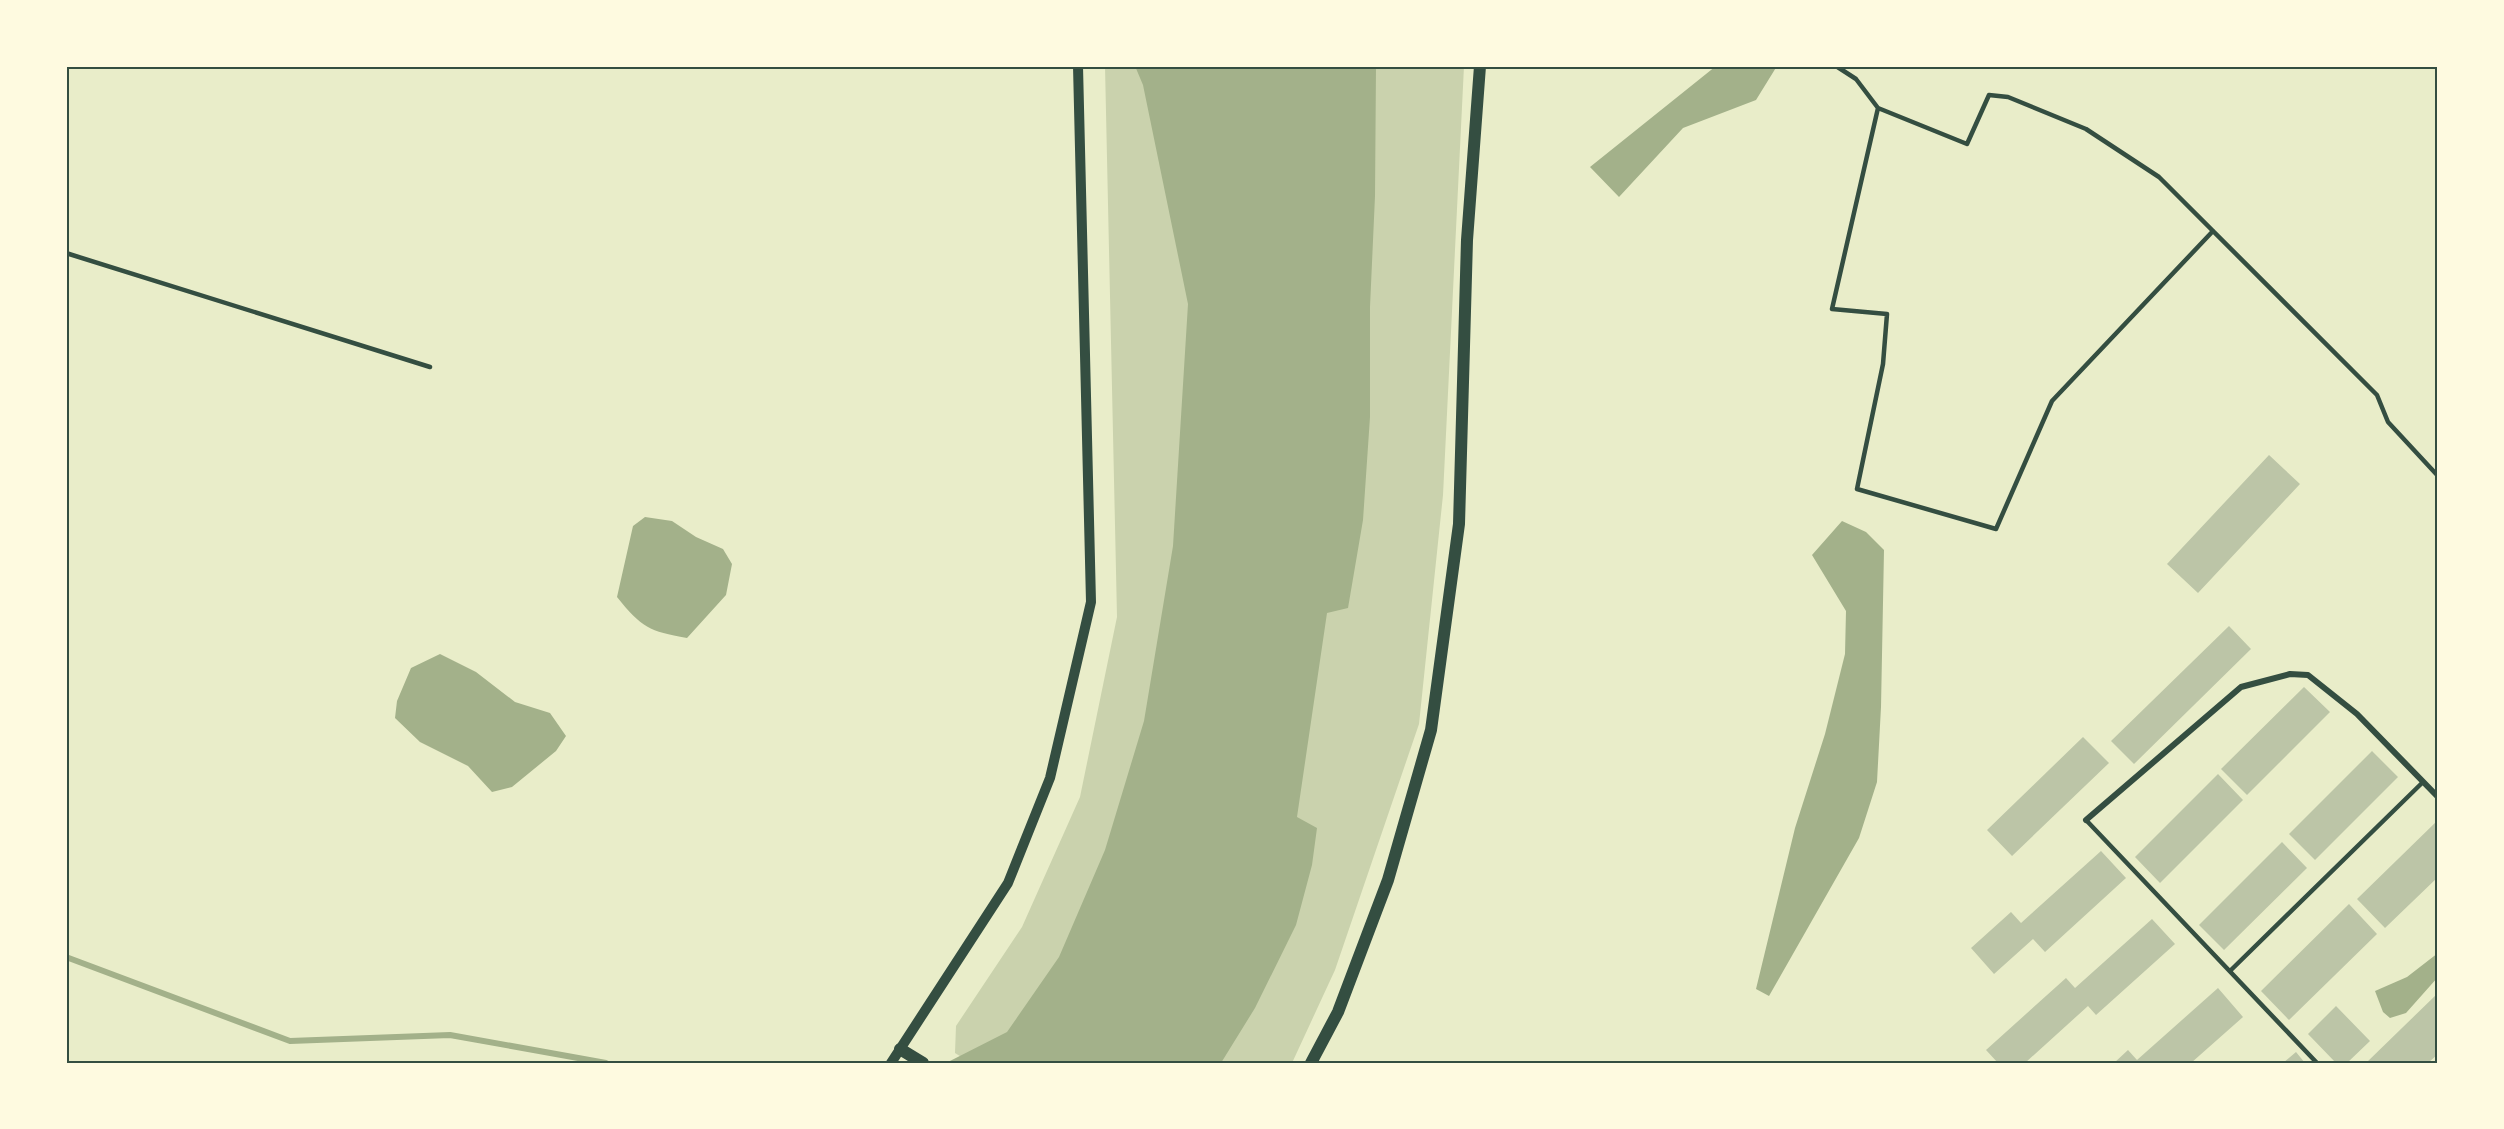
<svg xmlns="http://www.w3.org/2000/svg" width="2504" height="1129" font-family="'Fira Sans Condensed',sans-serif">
  <rect width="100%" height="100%" fill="#e9edc9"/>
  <path fill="#cad2ad" d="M1105,66H1464L1443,495L1419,724L1335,970L1292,1063H971L955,1053L956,1026L1022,927L1080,797L1117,617Z"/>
  <path fill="#a3b18a" d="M1135,66H1376L1375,196L1370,307V417L1363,520L1348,608L1327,613L1297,817L1317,828L1312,865L1296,925L1255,1008L1221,1063H946L1007,1032L1059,957L1105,850L1144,721L1173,546L1188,304L1143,85Z
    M1716,66H1777L1756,100L1683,128L1619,197L1590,167Z
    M645,517L672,521L696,537L723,549L732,564L726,595L687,638C649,631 642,628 617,597L633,526Z
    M1842,521L1866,532L1884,550L1881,707L1877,782L1859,838L1769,996L1756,989L1795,828L1825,734L1845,654L1846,611L1812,555Z
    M440,654L476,672L515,702L550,713L566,736L556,751L512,787L492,792L468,766L420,742L395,718L397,701L411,668Z
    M2438,953V977L2406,1013L2390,1018L2383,1012L2375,991L2407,977Z"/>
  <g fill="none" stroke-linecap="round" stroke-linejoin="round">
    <path stroke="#a3b18a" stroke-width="6" d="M66,957L290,1041L450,1035L606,1063"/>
  </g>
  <path fill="#bcc5a7" d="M2269,455L2300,484L2198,593L2167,564Z
    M2229,626L2251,649L2134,764L2111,741Z
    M2304,687L2330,712L2247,795L2221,769Z
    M2083,737L2109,763L2012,856L1987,830Z
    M2372,751L2398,777L2315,860L2289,834Z
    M2218,774L2243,800L2160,883L2135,857Z
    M2438,820V877L2385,928L2357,899Z
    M2282,842L2307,868L2224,950L2199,925Z
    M2101,851L2126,878L2045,952L2033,939L1994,974L1971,948L2011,912L2021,923Z
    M2349,904L2377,934L2289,1020L2261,991Z
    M2152,919L2175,944L2096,1015L2088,1006L2025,1063H1998L1986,1050L2066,978L2075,988Z
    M2218,988L2243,1017L2191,1063H2114L2128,1050L2137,1060Z
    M2438,993V1054L2428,1063H2366Z
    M2336,1006L2370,1041L2347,1063H2336L2308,1034Z
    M2296,1052L2305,1063H2283Z"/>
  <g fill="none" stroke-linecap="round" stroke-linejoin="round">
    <path stroke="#344e41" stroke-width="4.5" d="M1836,66L1856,79L1878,108L1832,309L1887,314L1883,364L1857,489L1996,529L2052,401L2213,231
      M1878,108L1967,144L1989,95L2008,97L2086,129L2159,177L2377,395L2388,422L2438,476
      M66,253L430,367
      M2086,820L2317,1063
      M2230,971L2423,782"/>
    <path stroke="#344e41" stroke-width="6" d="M2086,820L2241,687L2290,674L2308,675L2357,714L2438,797"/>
    <path stroke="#344e41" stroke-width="10" d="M891,1063L1008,883L1050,778L1091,602L1078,66"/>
    <path stroke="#344e41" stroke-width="12" d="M900,1049L923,1063
      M1311,1063L1338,1012L1388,880L1431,730L1459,524L1467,240L1480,66"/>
  </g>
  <rect width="2504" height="1129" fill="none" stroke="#fefae0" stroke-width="135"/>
  <rect x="68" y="68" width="2368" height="994" fill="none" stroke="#344e41" stroke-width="2"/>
</svg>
